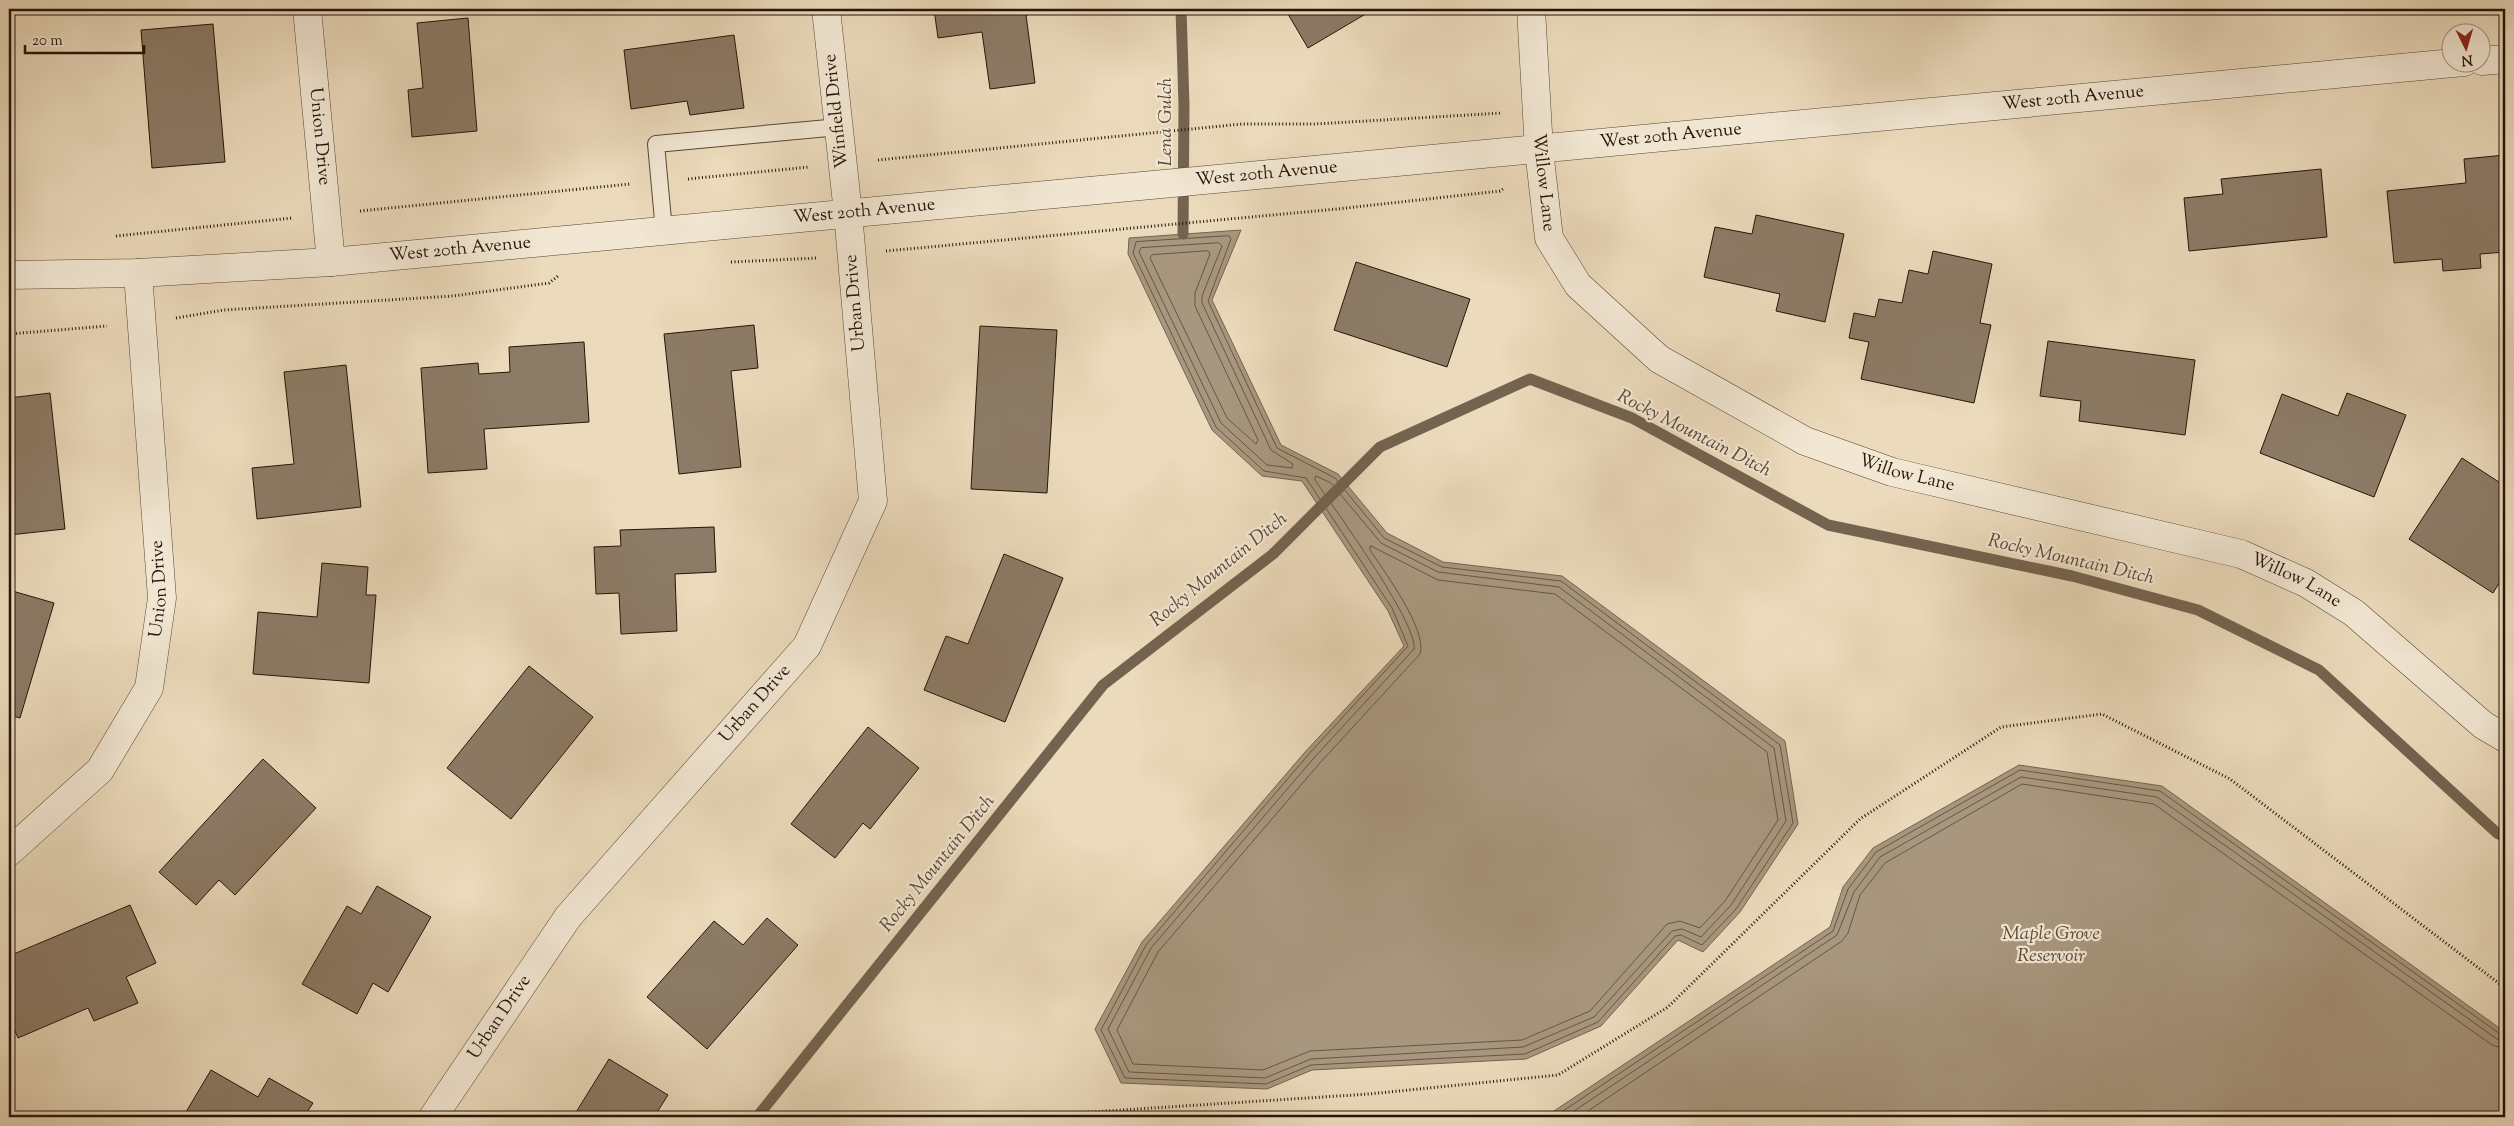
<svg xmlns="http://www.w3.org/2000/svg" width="2514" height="1126" font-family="'Sorts Mill Goudy',serif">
  <rect width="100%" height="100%" fill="#ebdabb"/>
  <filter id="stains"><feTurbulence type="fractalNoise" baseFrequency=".004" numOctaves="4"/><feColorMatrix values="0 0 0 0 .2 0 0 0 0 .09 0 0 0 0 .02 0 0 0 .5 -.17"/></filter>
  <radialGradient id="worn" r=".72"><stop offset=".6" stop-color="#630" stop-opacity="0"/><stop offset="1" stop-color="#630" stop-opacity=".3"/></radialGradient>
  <path fill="#a8977e" stroke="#74634f" d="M1241,230L1212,300L1281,445L1338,474L1387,533L1443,562L1562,576L1785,741L1798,824L1740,912L1703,952L1678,940L1601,1026L1526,1059L1312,1070L1267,1089L1121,1083L1095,1029L1142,942L1305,752L1404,646L1388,611L1302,481L1262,476L1212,430L1128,254L1129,238Z
    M2019,765L2162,786L2505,1032V1117H1545L1830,927L1843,887L1873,848Z"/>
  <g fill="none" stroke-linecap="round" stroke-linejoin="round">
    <path stroke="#665644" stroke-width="1" d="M1229,236L1231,239L1208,301L1277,448L1335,478L1384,538L1442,567L1561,581L1780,745L1793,823L1736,909L1702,945L1681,935L1675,936L1598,1022L1525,1054L1311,1065L1266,1084L1125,1078L1101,1030L1146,945L1308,755L1408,646L1392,608L1306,478L1264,471L1216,427L1133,253L1136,242Z
      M1219,243L1222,246L1202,296V303L1271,450L1293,464L1292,468L1267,465L1221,423L1139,252L1141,248Z
      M1208,251L1210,254L1195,293V306L1258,440L1256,444L1227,418L1150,258L1152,255Z
      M1316,476L1331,483L1381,543L1438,572L1559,587L1774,748L1786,821L1731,905L1701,937L1682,929L1672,931L1594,1017L1523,1047L1311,1059L1265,1078L1129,1072L1108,1029L1151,948L1313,759L1414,649C1418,623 1333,507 1315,480Z
      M1371,546L1438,580L1555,594L1767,752L1778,820L1725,901L1700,928L1680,921L1667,924L1590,1011L1522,1040L1310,1051L1263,1070L1133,1064L1117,1030L1158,952L1319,764L1420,654C1428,630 1383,570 1370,550Z
      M1554,1117L1833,931L1848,889L1876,852L2020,770L2160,791L2500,1034L2505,1035
      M1565,1117L1837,935L1854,892L1880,857L2021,777L2157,797L2497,1039L2505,1042
      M1579,1117L1842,941L1848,933L1860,895L1885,863L2022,784L2154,804L2492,1045L2505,1049"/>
    <path stroke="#74634f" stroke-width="11" d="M1181,9L1184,105L1183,234
      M757,1117L1103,685L1273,554L1380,447L1530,379L1632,418L1828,525L2072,576L2198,610L2319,670L2497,833L2505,837"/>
  </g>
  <path fill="#8c7b66" stroke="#251409" d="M934,9H1037L1038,13L1026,15L1035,83L990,89L982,32L938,38Z
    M1285,9H1374L1308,48Z
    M468,18L477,131L412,137L408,90L423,88L417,23Z
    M213,24L225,162L152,168L141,30Z
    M734,35L744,108L690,115L687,101L631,109L624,50Z
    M2505,155V252L2480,254L2481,268L2443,271L2442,259L2394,263L2387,191L2466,183L2464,159Z
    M2321,169L2327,237L2189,251L2184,198L2223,194L2221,179Z
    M1756,215L1844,234L1825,322L1776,311L1780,294L1704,277L1715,227L1752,234Z
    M1933,251L1992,264L1980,323L1991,325L1974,403L1861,379L1869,342L1849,338L1854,313L1875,317L1879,299L1902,303L1909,270L1928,274Z
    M1356,262L1470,299L1447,367L1334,330Z
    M754,325L758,368L731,371L741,467L679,474L664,334Z
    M980,326L1057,330L1047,493L971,489Z
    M2048,341L2195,360L2185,435L2079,421L2081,401L2040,396Z
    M584,342L589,422L484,429L487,469L428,473L421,368L478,363L479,374L510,372L509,347Z
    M346,365L361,507L257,519L252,468L294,464L284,372Z
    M50,393L65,529L9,535V398Z
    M2347,393L2406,415L2374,497L2260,453L2282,394L2338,416Z
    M2462,458L2505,486V583L2501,580L2493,593L2409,539Z
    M714,527L716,572L675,574L677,631L621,634L619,593L596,594L594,547L621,546L620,530Z
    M1004,554L1063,578L1005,722L924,690L946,636L968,644Z
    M322,563L368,567L366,595H376L369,683L253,674L258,612L317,617Z
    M9,590L54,603L20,718L9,715Z
    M529,666L593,717L511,819L447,768Z
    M868,727L919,768L870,829L863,823L835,858L791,824Z
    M263,759L316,808L235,895L219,880L196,905L159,872Z
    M377,886L431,917L388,992L373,983L357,1014L302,984L347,906L361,914Z
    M130,905L156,963L126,977L138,1003L94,1021L88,1008L18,1038L9,1017V956Z
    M767,918L798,945L707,1049L647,997L714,921L743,945Z
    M609,1059L668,1095L654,1117H573Z
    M211,1070L258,1097L269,1078L313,1103L304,1117H183Z"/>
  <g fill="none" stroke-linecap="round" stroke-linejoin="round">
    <g stroke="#564636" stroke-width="18">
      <path id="service" d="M664,231L656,144L839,127"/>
    </g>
    <g stroke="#564636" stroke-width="29">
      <g id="minor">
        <path id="s1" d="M307,9L331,262"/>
        <path id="s2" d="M1531,9L1539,150L1549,238L1578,285L1659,359L1805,441L1892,472L2241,554L2306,583L2354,613L2483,725L2505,738"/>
        <path id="s3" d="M9,852L100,770L149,688L162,598L138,273"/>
        <path id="s4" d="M433,1117L568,917L807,646L873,501L848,213L826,9"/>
      </g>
    </g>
    <g stroke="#564636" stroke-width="29">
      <g id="tertiary">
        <path d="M2482,61L2505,59"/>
        <path id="s5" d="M9,275L138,273L331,262L2464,62"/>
      </g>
    </g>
    <path stroke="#251409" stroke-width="3" stroke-dasharray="1 2.5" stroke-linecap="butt" d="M878,160L1242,124H1315L1502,113
      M688,179L809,167
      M360,211L630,184
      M116,236L292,218
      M886,251L1337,209L1500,191L1503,189
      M731,262L817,258
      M176,318L224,310L453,296L549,283L558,276
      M9,334L107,326
      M1054,1117L1060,1114L1369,1094L1558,1075L1668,1007L1860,819L2001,727L2102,714L2230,779L2505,988"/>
    <use href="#service" stroke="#f2e7d3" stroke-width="16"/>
    <use href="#minor" stroke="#f2e7d3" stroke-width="28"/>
    <use href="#tertiary" stroke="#f2e7d3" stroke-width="28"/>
  </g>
  <g text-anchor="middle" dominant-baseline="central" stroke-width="4.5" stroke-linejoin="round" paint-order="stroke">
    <g font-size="18" fill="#251409" stroke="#f2e7d3">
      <text stroke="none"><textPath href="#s5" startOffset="2072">West 20th Avenue</textPath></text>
      <text transform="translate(837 111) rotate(-96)">Winfield Drive</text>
      <text stroke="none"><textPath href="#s1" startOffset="128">Union Drive</textPath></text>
      <text stroke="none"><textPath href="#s5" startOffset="1668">West 20th Avenue</textPath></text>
      <text stroke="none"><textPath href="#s5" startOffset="1262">West 20th Avenue</textPath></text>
      <text stroke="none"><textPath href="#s2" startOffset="174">Willow Lane</textPath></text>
      <text stroke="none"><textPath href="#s5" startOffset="858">West 20th Avenue</textPath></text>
      <text stroke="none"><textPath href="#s5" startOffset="452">West 20th Avenue</textPath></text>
      <text transform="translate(856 303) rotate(-95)">Urban Drive</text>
      <text stroke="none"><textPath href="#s2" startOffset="669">Willow Lane</textPath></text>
      <text stroke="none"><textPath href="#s2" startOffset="1074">Willow Lane</textPath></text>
      <text stroke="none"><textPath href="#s3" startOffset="318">Union Drive</textPath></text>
      <text stroke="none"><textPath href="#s4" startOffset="525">Urban Drive</textPath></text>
      <text stroke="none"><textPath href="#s4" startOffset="120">Urban Drive</textPath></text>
    </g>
    <g font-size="19" font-style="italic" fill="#594838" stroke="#f2e7d3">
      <text transform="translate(1166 122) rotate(-90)">Lena Gulch</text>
      <text transform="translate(1694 434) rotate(27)">Rocky Mountain Ditch</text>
      <text transform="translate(2071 560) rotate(13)">Rocky Mountain Ditch</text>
      <text transform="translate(1219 570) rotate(-39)">Rocky Mountain Ditch</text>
      <text transform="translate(938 864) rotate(-51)">Rocky Mountain Ditch</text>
      <text x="2051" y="934">Maple Grove<tspan x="2051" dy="22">Reservoir</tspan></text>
    </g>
  </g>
  <rect width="2514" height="1126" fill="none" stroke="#ebdabb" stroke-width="30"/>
  <rect x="10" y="10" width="2494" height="1106" fill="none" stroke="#251409" stroke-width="2.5"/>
  <rect x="15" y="15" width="2484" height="1096" fill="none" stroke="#251409"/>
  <g transform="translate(2466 48) rotate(175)"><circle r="24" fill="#f2e7d3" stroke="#a09382"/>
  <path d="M0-4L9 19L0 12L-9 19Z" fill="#8f2418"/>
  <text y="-8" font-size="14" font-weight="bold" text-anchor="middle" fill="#251409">N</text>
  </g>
  <path d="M25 45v8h119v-8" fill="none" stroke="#251409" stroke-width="2.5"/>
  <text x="32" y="45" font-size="15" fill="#251409" stroke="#f2e7d3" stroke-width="4" paint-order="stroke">20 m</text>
  <rect width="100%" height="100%" filter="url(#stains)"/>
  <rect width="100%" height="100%" fill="url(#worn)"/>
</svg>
